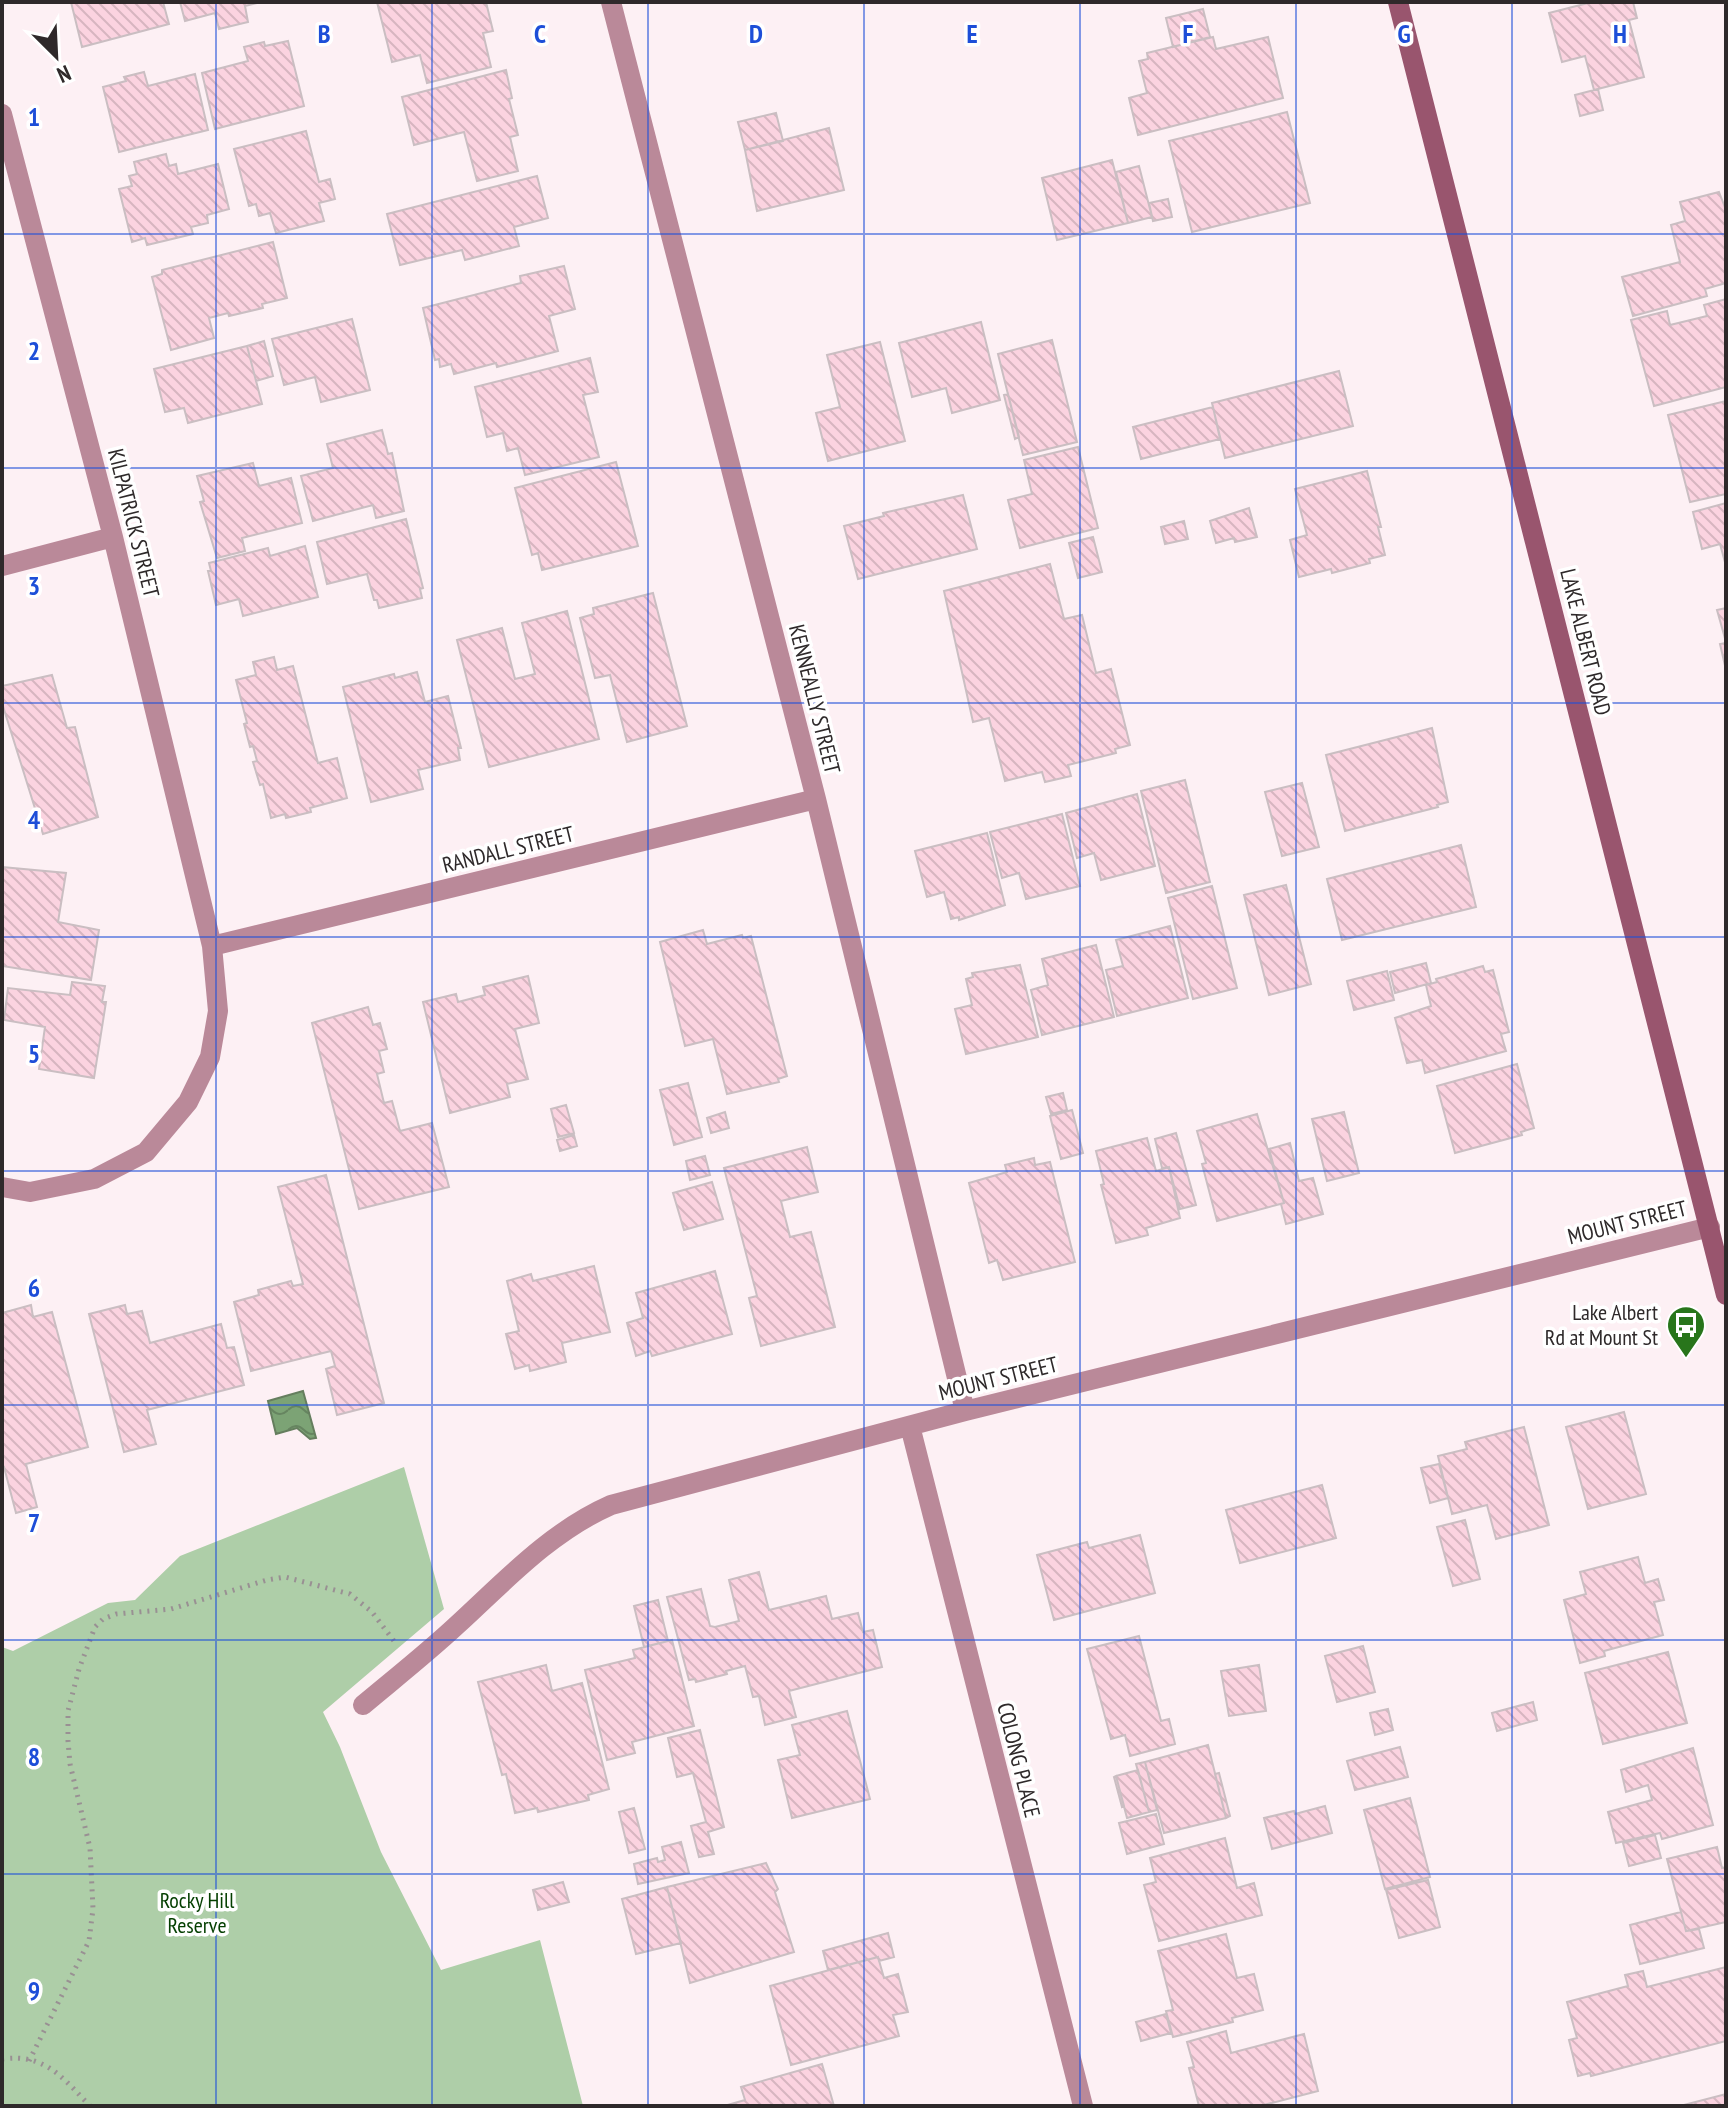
<svg xmlns="http://www.w3.org/2000/svg" width="1728" height="2108" font-family="'PT Sans Narrow',sans-serif">
  <defs>
    <pattern id="water-waves" width="16" height="10" patternUnits="userSpaceOnUse" patternTransform="scale(2)"><rect width="16" height="10" fill="#7ca375"/><path d="M0 5q4-4 8 0t8 0" fill="none" stroke="#668560"/></pattern>
    <pattern id="building-back-hatch" width="6" height="6" patternUnits="userSpaceOnUse" patternTransform="scale(2)"><rect width="6" height="6" fill="#fbd3e0"/><path d="M-1 5l2 2M0 0l6 6M5-1l2 2" fill="none" stroke="#d7b5c0"/></pattern>
  </defs>
  <rect width="100%" height="100%" fill="#fdf0f4"/>
  <path fill="#aecea8" d="M404,1467L444,1609L323,1712L340,1747L381,1852L441,1970L540,1940L583,2106H2V1647L13,1651L108,1603L135,1600L180,1556Z"/>
  <path fill="url(#water-waves)" stroke="#657e5e" stroke-width="2" d="M303,1391L316,1438L310,1439L297,1428L276,1434L268,1401Z"/>
  <path fill="url(#building-back-hatch)" stroke="#cabec2" stroke-width="2" d="M71,2H163L169,24L82,47Z
    M180,2H261L245,6L248,22L219,29L215,13L185,21Z
    M377,2H486L493,31L483,33L491,67L427,83L420,55L392,62Z
    M1592,2H1633L1637,18L1629,20L1644,77L1594,90L1585,56L1562,62L1549,13Z
    M1203,9L1210,37L1173,47L1166,18Z
    M1213,37L1216,49L1268,37L1283,98L1138,135L1129,98L1147,93L1139,61L1148,59L1147,53Z
    M288,41L304,106L215,129L202,73L248,61L244,47L264,42L265,46Z
    M506,70L512,98L509,99L518,135L510,137L518,171L477,181L464,132L414,145L402,97Z
    M144,72L148,86L195,74L208,130L119,152L103,87L126,81L124,77Z
    M1598,89L1603,110L1580,116L1575,95Z
    M1287,112L1310,203L1192,232L1169,141Z
    M776,113L783,141L745,150L738,122Z
    M829,128L844,190L757,211L745,150Z
    M306,131L319,182L330,179L335,199L319,203L324,221L276,233L270,213L259,216L256,204L249,206L234,149Z
    M166,154L169,166L176,164L178,174L218,164L229,209L207,215L208,223L191,227L193,234L147,245L145,238L132,242L119,189L132,186L129,176L137,174L134,162Z
    M1112,160L1128,223L1057,240L1042,178Z
    M1139,166L1152,217L1128,223L1116,172Z
    M537,176L548,218L514,227L519,246L465,260L462,250L400,265L387,214Z
    M1719,192L1726,210V283L1705,289L1707,296L1633,316L1622,277L1680,262L1671,225L1685,221L1680,202Z
    M1168,199L1172,217L1153,221L1149,203Z
    M273,242L287,298L262,304L263,308L229,316L228,313L209,318L214,338L171,350L152,277L162,274V270Z
    M564,266L575,309L549,316L558,351L497,367L496,363L454,374L451,364L440,367L439,359L435,360L423,308L521,283L520,276Z
    M1726,299V387L1654,406L1631,320L1667,311L1670,325L1707,316L1704,305Z
    M352,319L370,390L321,402L315,377L284,385L272,339Z
    M981,322L1000,400L952,413L946,388L912,397L899,343Z
    M1052,340L1077,442L1023,455L998,354Z
    M264,341L273,376L256,381L247,346Z
    M880,342L905,441L828,461L816,413L840,407L827,355Z
    M247,346L262,404L188,423L184,408L165,412L154,369Z
    M590,358L598,392L583,395L599,457L525,475L518,448L507,451L503,433L487,437L475,387Z
    M1339,371L1353,426L1225,458L1212,403Z
    M1008,394L1019,437L1015,439L1004,395Z
    M1726,401V494L1690,502L1668,415Z
    M1213,407L1220,439L1141,459L1133,427Z
    M382,430L388,454L392,453L404,511L376,518L373,505L313,521L301,476L333,468L327,444Z
    M1078,447L1098,528L1020,548L1008,500L1032,494L1024,460Z
    M616,462L638,546L542,570L538,553L532,555L515,488Z
    M253,463L259,486L291,478L302,523L242,538L245,551L217,558L200,502L204,501L197,476Z
    M1367,471L1381,527H1378L1385,555L1369,559L1370,563L1332,573L1331,569L1299,577L1290,540L1307,535L1295,489Z
    M963,495L977,549L858,579L844,526L884,516L883,513Z
    M1726,503V566L1720,544L1702,549L1693,512Z
    M1249,508L1257,537L1235,542L1234,538L1216,543L1210,521Z
    M406,519L423,588L420,589L422,598L379,608L377,600H374L367,574L327,584L317,542Z
    M1184,521L1188,539L1165,544L1161,527Z
    M1093,537L1102,572L1078,578L1069,543Z
    M305,546L318,597L243,616L239,599L216,605L208,571H211L209,563L268,548L270,556Z
    M1050,564L1064,619L1082,615L1096,673L1111,669L1130,745L1115,749L1116,753L1068,765L1071,776L1045,782L1042,772L1005,781L989,718L973,722L944,591Z
    M653,593L687,726L627,742L610,675L595,678L580,618L594,614L593,608Z
    M1726,608V642L1717,610Z
    M567,611L599,739L489,767L457,640L502,628L515,679L535,674L522,623Z
    M1726,643V670L1720,644Z
    M274,657L277,670L293,666L318,763L337,758L347,798L310,808L311,812L286,818L285,814L271,818L263,784L260,785L253,762L257,761L253,746L250,747L244,724L247,723L236,680L256,675L253,662Z
    M417,672L425,702L448,696L461,748H458L460,760L418,770L423,789L371,802L343,687L394,674L395,678Z
    M52,675L67,728L75,727L98,817L43,834L2,703V686Z
    M1432,728L1448,802L1437,805L1438,807L1345,831L1326,755Z
    M1185,780L1210,882L1166,893L1141,791Z
    M1302,783L1319,847L1282,856L1265,792Z
    M1137,794L1155,866L1101,880L1094,853L1077,858L1066,813Z
    M1062,814L1080,886L1026,899L1019,873L1002,878L990,832Z
    M987,833L1005,905L959,920V917L951,919L944,892L927,897L915,851Z
    M1461,845L1476,907L1342,940L1327,879Z
    M2,867L66,873L58,922L99,930L91,980L2,966Z
    M1286,885L1311,984L1269,995L1244,895Z
    M1212,886L1237,988L1193,999L1168,898Z
    M1170,926L1188,998L1117,1016L1106,970L1123,966L1116,940Z
    M703,930L707,944L742,935L743,938L751,936L787,1076L778,1079L779,1082L727,1094L713,1039L685,1046L660,942Z
    M1096,945L1114,1017L1042,1035L1031,990L1048,985L1042,959Z
    M1426,963L1431,983L1395,993L1390,972Z
    M1020,965L1038,1037L966,1054L955,1009L972,1005L966,979L973,977L972,973Z
    M1483,966L1485,972L1493,970L1509,1032L1501,1034L1506,1051L1425,1073L1422,1060L1407,1063L1395,1018L1431,1006L1426,985L1437,982L1436,979Z
    M1387,971L1394,1000L1354,1010L1347,981Z
    M528,976L539,1023L515,1029L528,1079L507,1084L510,1097L450,1113L423,1002L456,994L458,1002L485,995L483,987Z
    M72,982L105,986L102,1002H106L94,1078L39,1069L45,1027L4,1020L8,988L70,995Z
    M368,1007L373,1025L380,1023L387,1049L379,1051L384,1072L377,1074L384,1103L392,1101L400,1131L432,1123L449,1187L359,1209L312,1023Z
    M1517,1064L1534,1128L1521,1132L1522,1135L1455,1153L1437,1086Z
    M688,1083L702,1137L674,1145L660,1090Z
    M1063,1093L1067,1110L1051,1114L1046,1097Z
    M566,1105L574,1133L558,1137L551,1109Z
    M1072,1110L1083,1153L1061,1159L1050,1116Z
    M725,1112L729,1128L711,1133L707,1118Z
    M1344,1112L1359,1173L1327,1181L1312,1119Z
    M1257,1114L1284,1203L1217,1221L1202,1164L1206,1163L1197,1131Z
    M1176,1133L1196,1205L1180,1209L1169,1167L1162,1168L1155,1139Z
    M574,1135L577,1146L560,1151L557,1140Z
    M1147,1138L1156,1171L1169,1167L1180,1218L1146,1228L1148,1235L1116,1243L1101,1185L1104,1184L1096,1151Z
    M1290,1143L1299,1181L1313,1178L1323,1214L1286,1224L1281,1204L1284,1203L1269,1149Z
    M807,1147L818,1192L781,1201L790,1237L811,1232L835,1327L761,1346L749,1298L757,1296L724,1168Z
    M705,1156L710,1175L690,1180L686,1161Z
    M1034,1158L1035,1165L1050,1162L1075,1262L1003,1280L997,1260L989,1263L969,1183L1007,1172L1005,1165Z
    M326,1175L384,1403L337,1415L326,1369L335,1366L331,1351L251,1371L234,1302L259,1295L258,1290L291,1281L293,1286L303,1284L278,1187Z
    M712,1182L723,1219L684,1230L673,1193Z
    M594,1266L610,1332L562,1343L566,1362L530,1371L529,1365L515,1369L506,1334L519,1331L507,1281L531,1274L533,1281Z
    M715,1271L732,1334L652,1356L650,1351L636,1356L627,1323L643,1318L636,1293Z
    M31,1305L33,1317L52,1312L88,1447L26,1464L37,1507L16,1513L4,1467L2,1468V1313Z
    M125,1305L127,1314L142,1311L150,1343L221,1324L227,1348L234,1347L244,1385L147,1410L156,1444L124,1452L89,1314Z
    M1624,1412L1646,1494L1588,1509L1566,1427Z
    M1524,1427L1549,1525L1496,1539L1487,1505L1452,1514L1438,1456L1467,1449L1465,1442Z
    M1439,1464L1448,1498L1430,1503L1421,1468Z
    M1322,1485L1336,1538L1240,1563L1226,1510Z
    M1465,1520L1480,1579L1453,1586L1437,1527Z
    M1140,1535L1155,1593L1054,1620L1037,1555L1087,1542L1089,1548Z
    M1638,1557L1645,1583L1658,1579L1664,1600L1654,1602L1663,1635L1604,1651L1605,1656L1580,1663L1564,1600L1586,1594L1580,1572Z
    M759,1572L769,1610L826,1596L832,1619L858,1613L863,1632L873,1630L882,1667L789,1691L796,1717L765,1725L759,1696L753,1697L745,1666L726,1671L727,1674L696,1682L695,1679L689,1680L667,1597L701,1589L710,1626L715,1627L739,1621L729,1580Z
    M658,1600L668,1641L644,1647L634,1606Z
    M1139,1636L1161,1721L1169,1719L1175,1744L1130,1756L1125,1735L1111,1739L1087,1649Z
    M672,1640L694,1726L632,1742L635,1753L607,1760L585,1670L635,1658L633,1650Z
    M1363,1646L1375,1692L1337,1702L1325,1656Z
    M1668,1652L1687,1723L1603,1744L1585,1673Z
    M546,1665L552,1691L582,1683L609,1789L588,1795L589,1800L538,1812L537,1808L515,1813L506,1774L502,1775L478,1682Z
    M1259,1665L1266,1711L1229,1716L1221,1671Z
    M1533,1702L1537,1720L1497,1731L1492,1713Z
    M1388,1709L1393,1730L1375,1735L1370,1713Z
    M847,1711L870,1799L792,1818L778,1760L800,1755L792,1725Z
    M700,1730L724,1827L708,1832L714,1854L699,1857L691,1826L706,1822L693,1773L677,1777L668,1738Z
    M1208,1745L1226,1818L1164,1833L1145,1762Z
    M1400,1747L1408,1777L1355,1790L1347,1761Z
    M1693,1748L1713,1825L1662,1839L1660,1833L1616,1843L1608,1812L1652,1800L1648,1785L1626,1792L1621,1770Z
    M1145,1762L1157,1810L1149,1812L1136,1764Z
    M1138,1770L1149,1812L1127,1818L1116,1776Z
    M1219,1773L1230,1816L1226,1818L1215,1774Z
    M1116,1776L1124,1806L1122,1807L1114,1777Z
    M1410,1798L1430,1877L1385,1889L1364,1810Z
    M1325,1806L1332,1833L1272,1849L1264,1818L1294,1811L1295,1814Z
    M634,1808L645,1849L629,1853L619,1812Z
    M1156,1814L1164,1844L1127,1854L1119,1823Z
    M1655,1835L1661,1858L1629,1866L1623,1843Z
    M1225,1838L1237,1888L1254,1883L1262,1915L1159,1941L1144,1885L1156,1882L1150,1858Z
    M681,1842L689,1873L638,1884L634,1864L657,1858L658,1862L665,1860L662,1847Z
    M1717,1847L1722,1868L1726,1867V1922L1686,1931L1667,1859Z
    M766,1863L778,1889L775,1892L794,1952L690,1983L667,1887Z
    M1428,1880L1440,1927L1399,1938L1386,1890Z
    M563,1882L569,1902L538,1910L533,1890Z
    M667,1887L681,1943L636,1954L622,1899Z
    M1681,1912L1686,1931L1699,1929L1704,1948L1640,1964L1630,1925Z
    M888,1933L894,1957L879,1961L878,1957L828,1970L823,1951Z
    M1226,1934L1237,1978L1254,1974L1263,2010L1232,2018L1233,2022L1173,2037L1166,2011L1173,2010L1158,1951Z
    M878,1957L884,1978L898,1974L908,2012L893,2015L899,2036L791,2065L770,1986Z
    M1726,1967V2041L1591,2076L1590,2073L1578,2076L1569,2040L1577,2038L1567,2002L1628,1986L1625,1975L1643,1971L1647,1987Z
    M1166,2014L1171,2033L1141,2041L1136,2022Z
    M1226,2031L1231,2053L1304,2034L1318,2091L1260,2106H1199L1189,2068L1194,2067L1187,2042Z
    M822,2064L834,2106H724L745,2100L741,2087Z
    M1726,2094V2106H1680Z"/>
  <g fill="none" stroke-linecap="round" stroke-linejoin="round">
    <path stroke="#999093" stroke-width="5" stroke-dasharray="2 6" stroke-linecap="butt" d="M2,2059C45,2053 63,2078 90,2106
      M29,2061L89,1941L93,1909L90,1848L70,1764L68,1741V1711L79,1669L95,1627L103,1619L116,1614L171,1609L267,1580L285,1577L350,1594L372,1612L394,1641"/>
    <path stroke="#ba8999" stroke-width="20" d="M611,2L816,799L965,1411
      M2,114L113,537L212,946L218,1011L210,1057L188,1102L146,1152L94,1179L30,1192L2,1187
      M2,566L113,537
      M212,946L816,799
      M910,1426L1083,2106
      M363,1705C394,1679 427,1653 457,1625C505,1581 550,1532 611,1505L965,1411L1710,1227"/>
    <path stroke="#99556e" stroke-width="20" d="M1398,2L1726,1295"/>
  </g>
  <path fill="none" stroke="#1d4ed8" stroke-width="2" stroke-opacity="0.55" d="M216,2V2106M432,2V2106M648,2V2106M864,2V2106M1080,2V2106M1296,2V2106M1512,2V2106M2,234H1726M2,468H1726M2,703H1726M2,937H1726M2,1171H1726M2,1405H1726M2,1640H1726M2,1874H1726"/>
  <defs>
    <g id="bus-pin" transform="scale(2)"><path d="M0 17L-7.5 6A9.5 9.5 0 1 1 7.5 6Z" fill="#28751b" stroke="#fff"/><path d="M-5-6H5V4H4V6H2V4H-2V6H-4V4H-5ZM-3.5-4V0h7V-4ZM-3.5 1.2v1.5H-2V1.2ZM2 1.2v1.5H3.5V1.2Z" fill="#fff"/></g>
  </defs>
  <g fill-rule="evenodd">
    <use href="#bus-pin" x="1686" y="1325"/>
  </g>
  <g text-anchor="middle" dominant-baseline="central" stroke-width="7" stroke-linejoin="round" paint-order="stroke">
    <g font-size="22" fill="#2e292a" stroke="#fff">
      <text transform="translate(134 523) rotate(76)">KILPATRICK STREET</text>
      <text transform="translate(1586 642) rotate(76)">LAKE ALBERT ROAD</text>
      <text transform="translate(815 699) rotate(76)">KENNEALLY STREET</text>
      <text transform="translate(508 849) rotate(-14)">RANDALL STREET</text>
      <text transform="translate(1627 1222) rotate(-14)">MOUNT STREET</text>
      <text transform="translate(998 1378) rotate(-14)">MOUNT STREET</text>
      <text transform="translate(1019 1760) rotate(76)">COLONG PLACE</text>
    </g>
    <g font-size="22" fill="#2e292a" stroke="#fff" text-anchor="end">
      <text x="1658" y="1312">Lake Albert<tspan x="1658" dy="25">Rd at Mount St</tspan></text>
    </g>
    <g font-size="22" fill="#043f00" stroke="#fff">
      <text x="197" y="1900">Rocky Hill<tspan x="197" dy="25">Reserve</tspan></text>
    </g>
  </g>
  <g font-size="26" text-anchor="middle" font-weight="bold" fill="#1d4ed8" stroke="#fff" stroke-width="7" stroke-linejoin="round" paint-order="stroke">
    <text x="324" y="43">B</text>
    <text x="540" y="43">C</text>
    <text x="756" y="43">D</text>
    <text x="972" y="43">E</text>
    <text x="1188" y="43">F</text>
    <text x="1404" y="43">G</text>
    <text x="1620" y="43">H</text>
    <text x="34" y="126">1</text>
    <text x="34" y="360">2</text>
    <text x="34" y="595">3</text>
    <text x="34" y="829">4</text>
    <text x="34" y="1063">5</text>
    <text x="34" y="1297">6</text>
    <text x="34" y="1532">7</text>
    <text x="34" y="1766">8</text>
    <text x="34" y="2000">9</text>
  </g>
  <rect width="1728" height="2108" fill="none" stroke="#2e292a" stroke-width="8"/>
  <g transform="translate(56 56) rotate(156)" stroke="#ffffff" stroke-width="6" paint-order="stroke">
  <path d="M0-6L14 30L0 20L-14 30Z" fill="#2e292a"/>
  <text y="-12" font-size="22" font-weight="bold" text-anchor="middle" fill="#2e292a">N</text>
  </g>
</svg>
